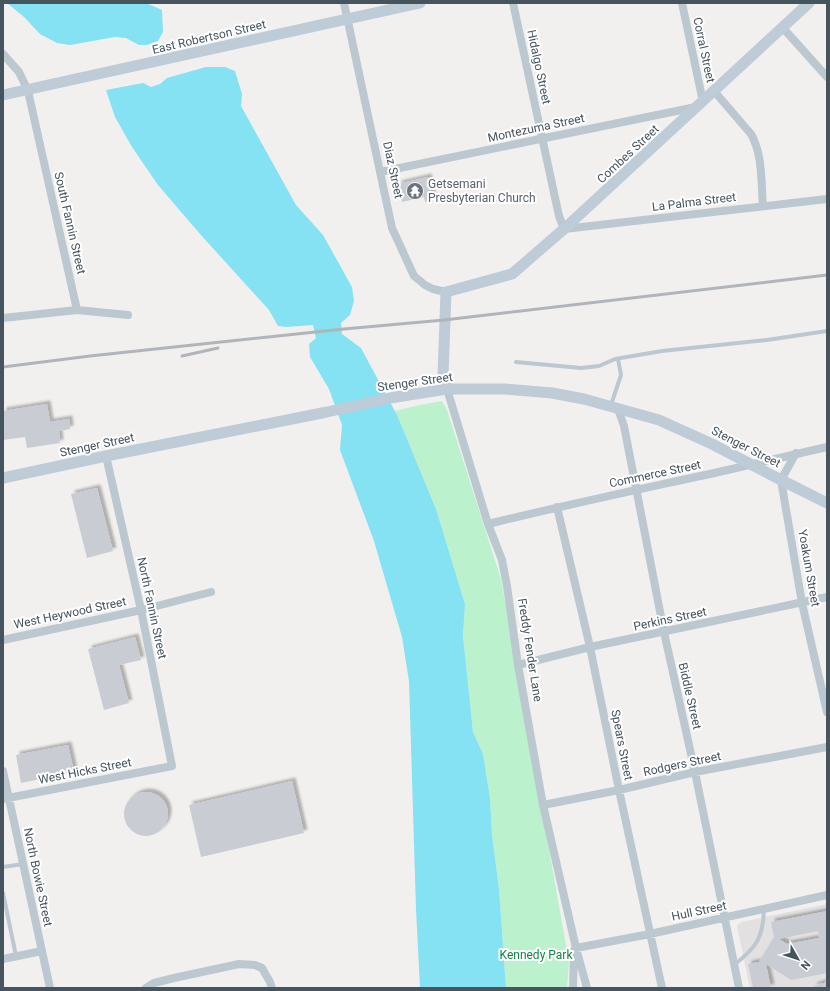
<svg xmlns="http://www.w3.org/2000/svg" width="830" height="991" font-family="Roboto,sans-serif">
  <defs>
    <filter id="shadow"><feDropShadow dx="3.5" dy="-3.5" stdDeviation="1" flood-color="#0004"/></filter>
  </defs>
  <rect width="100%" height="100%" fill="#f2efef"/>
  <path fill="#e3e0e1" d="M827,904V988H750L737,926L741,922Z"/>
  <path fill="#bbf2cd" d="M442,401L447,410L501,579L569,962L567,988H506L499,889L492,835L490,798L483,754L473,732L463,636L465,604L436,509L395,411L415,406Z"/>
  <path fill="#84e2f3" d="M7,3H146L162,10L163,32L158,41L147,45H139L126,38L115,37L70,45L57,43L40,34L24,17Z
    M206,67H225L235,71L242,94L241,106L296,205L323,235L352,287L354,301L350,315L341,323L342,334L361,348L397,415L436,509L465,604L463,636L473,732L483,754L490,798L492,835L499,889L506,988H420L416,909L409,681L402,637L374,541L340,450L342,425L329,389L310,357L309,344L316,338L313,325L286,327L278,326L269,310L200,234L158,185L132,147L115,117L106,90L143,83L151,87L160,84L167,78Z"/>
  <path fill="#c9ccd2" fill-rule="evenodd" filter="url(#shadow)" d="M428,177L433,200L425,202L424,197L402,202L398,184Z
    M47,404L50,422L69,419L70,429L59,431L60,443L27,448L25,437L3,440V411Z
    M97,488L113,551L87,558L71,494Z
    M135,637L141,660L119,665L129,703L104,710L88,649Z
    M68,745L74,772L21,783L16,755Z
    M292,781L304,833L201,857L189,805Z
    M124 814a22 22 0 1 1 44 0a22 22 0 1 1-44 0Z
    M827,911V973L791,980L766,964L771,988H753L748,964L759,962L774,937L771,922ZM818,931L819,938L787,944L779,939Z
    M827,978V988H813L814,986L822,983L824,984Z"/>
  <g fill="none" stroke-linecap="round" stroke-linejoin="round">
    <path stroke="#bcc8cf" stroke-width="4" d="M516,362L581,368L599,366L615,359L662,351L767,340L827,331
      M611,405L621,375L618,359
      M3,867L23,864
      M3,893L16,956
      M734,965C757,947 763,938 764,909"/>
    <path stroke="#bcc8cf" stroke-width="8" d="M344,3L392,228L414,276L425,285L433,289L446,292
      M513,3L559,216L564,229L827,199
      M682,3L703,102
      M783,28L827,77
      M3,54L19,72L28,91L77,310L128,315
      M714,91L751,134C763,155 761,183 763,206
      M380,172L696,107
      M3,318L77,310
      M447,389L488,524L502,560L507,586L518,665L543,805L576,948L587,988
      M618,409L624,426L664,632L695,772L739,988
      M796,453L781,480L802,603L827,712
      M557,507L590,647L619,790L662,988
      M488,524C569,504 651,487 732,469C764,462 795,454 827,447
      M3,640L141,610L211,592
      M518,665L590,647L827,597
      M3,771L50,988
      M3,799L172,766L141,610L106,456
      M543,805L619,790L695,772L827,747
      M3,959L42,951
      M146,988L154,983L174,978L239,964L255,965L262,968L270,982L272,988
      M573,988L574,950L576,948L650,934L827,895"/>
    <path stroke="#beccd8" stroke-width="11" d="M3,95L420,3
      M447,389L443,376L446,292L512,274L564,229L809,3
      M3,478L106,456L327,412L390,398L447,389H505L552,393L584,399L659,420L712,444L781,480L827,503"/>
    <path stroke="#b1b5ba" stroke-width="3" d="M182,356L218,348
      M3,367L90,356L344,329L444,320L827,275"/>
  </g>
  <defs>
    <g id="temple-disc" transform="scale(0.9)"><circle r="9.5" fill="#6b7280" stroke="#fff"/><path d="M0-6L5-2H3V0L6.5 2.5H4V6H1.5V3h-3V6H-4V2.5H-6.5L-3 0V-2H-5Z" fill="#fff"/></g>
  </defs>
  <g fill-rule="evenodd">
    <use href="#temple-disc" x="415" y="191"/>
  </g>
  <g text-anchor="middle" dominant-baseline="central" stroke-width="4" stroke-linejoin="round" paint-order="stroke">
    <g font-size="12" fill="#46545e" stroke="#fff">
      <text transform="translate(209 37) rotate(-13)">East Robertson Street</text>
      <text transform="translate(704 50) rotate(78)">Corral Street</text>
      <text transform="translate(539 67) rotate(78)">Hidalgo Street</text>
      <text transform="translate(536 128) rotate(-12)">Montezuma Street</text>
      <text transform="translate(628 154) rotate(-43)">Combes Street</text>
      <text transform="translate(393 170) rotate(78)">Diaz Street</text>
      <text transform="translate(694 202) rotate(-7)">La Palma Street</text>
      <text transform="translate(70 223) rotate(77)">South Fannin Street</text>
      <text transform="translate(415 382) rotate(-8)">Stenger Street</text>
      <text transform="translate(97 445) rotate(-12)">Stenger Street</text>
      <text transform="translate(746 447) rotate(27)">Stenger Street</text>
      <text transform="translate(655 474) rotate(-12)">Commerce Street</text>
      <text transform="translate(809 568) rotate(80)">Yoakum Street</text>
      <text transform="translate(152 608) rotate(78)">North Fannin Street</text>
      <text transform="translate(70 613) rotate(-12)">West Heywood Street</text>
      <text transform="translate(670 619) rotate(-12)">Perkins Street</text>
      <text transform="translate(530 650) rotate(81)">Freddy Fender Lane</text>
      <text transform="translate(690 696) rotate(77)">Biddle Street</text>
      <text transform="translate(622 745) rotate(79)">Spears Street</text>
      <text transform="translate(682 764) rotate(-12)">Rodgers Street</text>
      <text transform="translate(85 771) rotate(-11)">West Hicks Street</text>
      <text transform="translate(38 877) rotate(78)">North Bowie Street</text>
      <text transform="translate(699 911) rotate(-12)">Hull Street</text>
    </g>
    <g font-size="12" fill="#5b616d" stroke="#fff" text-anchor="start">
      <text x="428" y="184">Getsemani<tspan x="428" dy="14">Presbyterian Church</tspan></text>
    </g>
    <g font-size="12" fill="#108645" stroke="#fff">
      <text x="536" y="955">Kennedy Park</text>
    </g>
  </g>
  <rect width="830" height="991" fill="none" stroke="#46545e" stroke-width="8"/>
  <g transform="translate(798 959) rotate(129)" stroke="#ffffff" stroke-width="3" paint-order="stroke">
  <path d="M0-3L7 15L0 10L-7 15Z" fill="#46545e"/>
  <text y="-6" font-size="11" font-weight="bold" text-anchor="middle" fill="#46545e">N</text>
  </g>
</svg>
